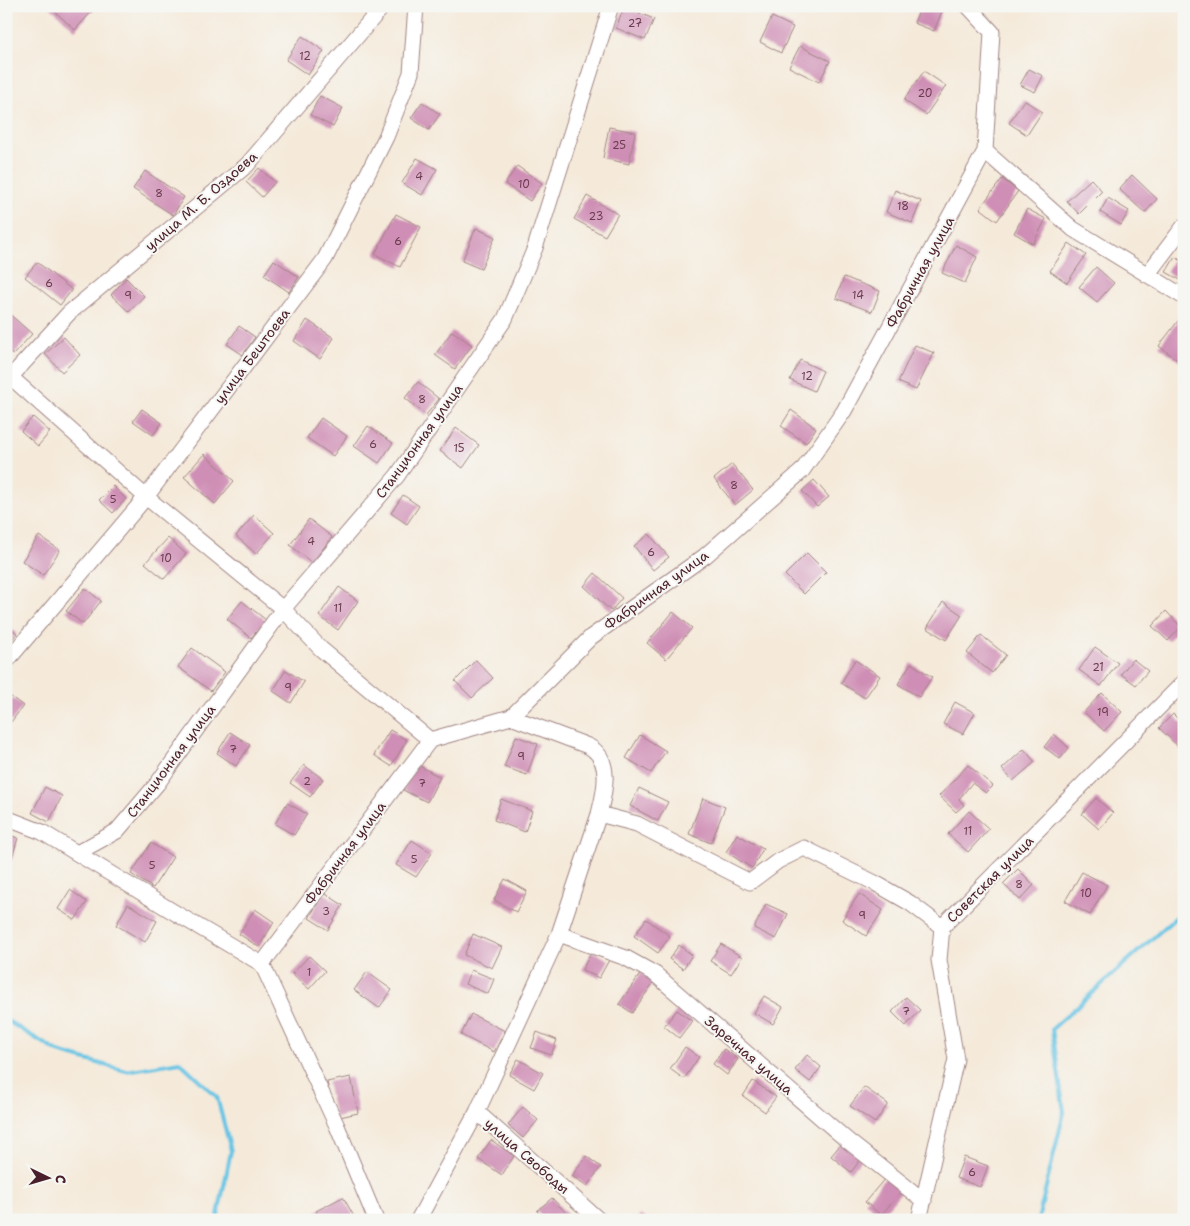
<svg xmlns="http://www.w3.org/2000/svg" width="1190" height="1226" font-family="'Shantell Sans',sans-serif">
  <rect width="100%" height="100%" fill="#f6f6f2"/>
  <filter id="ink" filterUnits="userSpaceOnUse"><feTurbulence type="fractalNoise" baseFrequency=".02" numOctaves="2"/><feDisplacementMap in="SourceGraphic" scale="10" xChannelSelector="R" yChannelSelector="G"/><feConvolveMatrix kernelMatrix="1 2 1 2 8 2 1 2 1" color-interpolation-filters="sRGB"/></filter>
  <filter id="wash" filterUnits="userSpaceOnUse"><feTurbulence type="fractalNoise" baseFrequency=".0096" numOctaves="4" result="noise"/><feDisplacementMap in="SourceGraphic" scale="20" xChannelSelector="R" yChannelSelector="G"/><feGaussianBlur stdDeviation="1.12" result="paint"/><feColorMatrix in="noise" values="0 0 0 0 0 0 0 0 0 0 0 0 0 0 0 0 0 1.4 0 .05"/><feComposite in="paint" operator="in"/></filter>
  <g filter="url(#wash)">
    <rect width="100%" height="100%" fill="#f5eada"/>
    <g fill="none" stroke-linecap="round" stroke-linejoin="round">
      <path stroke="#66c4e4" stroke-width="4" d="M6,1020L58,1052L126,1071L180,1062L217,1097L231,1151L217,1220
        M1038,1220L1064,1112L1052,1029L1184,910"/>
    </g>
    <g id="blocks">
      <path fill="#cf8eb5" d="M49,6H93L95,8L75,30Z
        M921,6H944L934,31L914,23Z
        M624,7L654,19L645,40L616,28Z
        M772,17L793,27L781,53L760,42Z
        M302,36L324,51L308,75L286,60Z
        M800,46L830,61L819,82L789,67Z
        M1029,69L1043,76L1035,92L1020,85Z
        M924,71L946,86L926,115L904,100Z
        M320,96L343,108L333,127L310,115Z
        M1024,100L1042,112L1027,135L1009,123Z
        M422,102L440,114L429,130L411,118Z
        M609,127L635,132L629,164L603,158Z
        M417,158L437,169L422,195L402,183Z
        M517,166L542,183L530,201L505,184Z
        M259,168L275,182L262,197L246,182Z
        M145,171L184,197L173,215L133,189Z
        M1132,175L1157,199L1145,213L1119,189Z
        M1002,179L1018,191L997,221L980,208Z
        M1091,179L1102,191L1079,214L1067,201Z
        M895,190L921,201L912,223L886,212Z
        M587,196L618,214L605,236L574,219Z
        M1108,198L1129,211L1121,225L1100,212Z
        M1027,209L1046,219L1033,244L1014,233Z
        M396,214L421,227L400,267L375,254Z
        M476,228L495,237L481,269L462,261Z
        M1069,243L1086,255L1067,283L1050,271Z
        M956,245L977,257L965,283L942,273Z
        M1175,257L1184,262V282L1166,272Z
        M274,260L299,277L289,292L264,275Z
        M37,262L72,290L60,305L25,277Z
        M1096,267L1114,283L1097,302L1079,287Z
        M844,277L880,291L872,312L836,298Z
        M126,278L144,296L129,312L111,295Z
        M6,311L32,334L13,355L6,349Z
        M1184,313V365L1159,346Z
        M307,320L334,338L320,359L294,341Z
        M239,326L255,337L243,355L227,344Z
        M452,331L472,345L455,369L435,355Z
        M64,337L80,355L62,372L45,354Z
        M915,345L934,353L916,390L898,382Z
        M800,360L823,371L814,391L790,380Z
        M418,382L439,399L426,415L405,398Z
        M142,409L162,423L153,435L133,421Z
        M791,410L816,428L806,443L781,426Z
        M33,417L50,432L38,446L21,431Z
        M321,418L347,436L333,456L307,438Z
        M368,426L393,443L379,463L354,446Z
        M456,428L479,445L463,468L440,451Z
        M204,454L234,481L215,504L184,477Z
        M732,464L753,490L735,505L714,479Z
        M814,480L829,497L817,507L802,491Z
        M113,486L126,499L113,513L99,500Z
        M403,495L419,506L407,524L391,513Z
        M254,515L274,533L256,554L236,536Z
        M309,519L332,537L312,563L290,545Z
        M649,534L669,557L653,570L634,546Z
        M39,536L60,550L43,575L22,561Z
        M168,538L186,554L164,579L145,563Z
        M807,553L826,572L804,594L785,575Z
        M595,573L622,598L611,611L584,586Z
        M339,587L358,601L338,630L319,616Z
        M85,588L101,601L83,624L66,611Z
        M242,601L266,620L251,638L227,619Z
        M943,602L962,615L946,640L927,628Z
        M1166,611L1181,627L1168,641L1152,626Z
        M673,612L692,628L666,659L647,643Z
        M6,625L17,633L6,647Z
        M981,635L1006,655L992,673L967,653Z
        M1095,647L1118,663L1101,686L1079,670Z
        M192,648L225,672L211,691L178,667Z
        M1133,659L1148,671L1136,685L1121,674Z
        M476,660L493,678L472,698L455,681Z
        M855,660L880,676L865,698L841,683Z
        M911,663L932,677L919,697L898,684Z
        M286,670L304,682L291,703L273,691Z
        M6,693L23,706L11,722L6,718Z
        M1102,693L1122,712L1104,731L1084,712Z
        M955,702L975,713L963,734L943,724Z
        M1173,714L1184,725V752L1159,728Z
        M390,730L407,740L391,766L374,755Z
        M230,732L250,745L236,766L217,753Z
        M1054,734L1069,748L1060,759L1044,747Z
        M640,735L666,751L651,773L626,758Z
        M516,736L538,744L527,775L504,767Z
        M1024,749L1035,762L1013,781L1002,769Z
        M416,764L440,777L427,802L403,790Z
        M304,765L323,779L310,797L290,783Z
        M968,765L993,786L986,793L972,783L959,799L964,805L956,812L939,796Z
        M45,787L62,796L49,822L32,813Z
        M639,788L668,802L658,821L630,806Z
        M703,798L725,807L711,843L689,834Z
        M1096,798L1113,813L1099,829L1082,814Z
        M501,799L532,811L525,832L494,820Z
        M287,803L307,814L294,835L275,824Z
        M969,811L989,829L968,852L948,834Z
        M6,834L18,838L9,868L6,867Z
        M737,834L763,849L752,868L726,852Z
        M412,840L432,853L416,877L396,865Z
        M151,843L173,857L153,888L131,874Z
        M1018,869L1034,885L1020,900L1003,884Z
        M1082,872L1107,885L1090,915L1065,901Z
        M505,879L527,891L516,912L494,900Z
        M70,890L87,902L75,920L58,909Z
        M324,893L343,905L328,930L309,918Z
        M859,894L883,910L866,936L842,920Z
        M128,904L157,921L145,942L116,925Z
        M766,904L788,914L776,939L754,928Z
        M255,909L274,922L259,947L239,934Z
        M646,919L670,936L658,953L634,936Z
        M473,934L502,947L492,968L464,955Z
        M721,944L742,957L731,974L710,961Z
        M679,945L692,955L683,969L669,959Z
        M592,951L609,960L599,978L582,970Z
        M309,956L325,971L309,989L292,974Z
        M471,970L494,979L488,994L465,984Z
        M367,972L392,990L379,1008L354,990Z
        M641,973L654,982L632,1013L619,1004Z
        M764,996L783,1007L773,1024L754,1013Z
        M906,997L920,1010L906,1026L892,1012Z
        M677,1010L692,1021L679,1038L664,1026Z
        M471,1014L505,1031L494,1052L461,1035Z
        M537,1032L557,1040L551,1055L531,1048Z
        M685,1047L699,1057L684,1079L670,1069Z
        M724,1049L738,1059L727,1075L713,1064Z
        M807,1055L821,1067L810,1082L795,1070Z
        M518,1059L543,1073L534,1089L509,1075Z
        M351,1077L358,1113L335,1118L327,1082Z
        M753,1081L776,1097L765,1112L743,1096Z
        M864,1087L888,1104L875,1123L850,1106Z
        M523,1107L538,1120L523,1138L508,1125Z
        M491,1140L514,1156L502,1175L478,1159Z
        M842,1143L862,1158L851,1172L831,1156Z
        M586,1156L601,1167L587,1186L572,1176Z
        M964,1157L988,1166L980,1187L956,1178Z
        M886,1177L902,1191L881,1215L865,1202Z
        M343,1197L356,1220H321L316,1211Z
        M552,1198L568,1215L562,1220H545L537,1211Z
        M640,1215L648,1220H637Z"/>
    </g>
  </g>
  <g filter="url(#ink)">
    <use href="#blocks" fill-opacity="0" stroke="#a08482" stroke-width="1"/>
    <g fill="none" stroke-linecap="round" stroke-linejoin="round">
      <g stroke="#a08482" stroke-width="17">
        <path id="minor" d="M968,6L992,32L985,151L1073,229L1184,297
          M1147,275L1184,226
          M6,373L146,497L283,609L321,649L430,740
          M6,382L69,313L247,165L383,6
          M6,662L146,497L325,259L386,137L411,73L416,6
          M599,814L637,824L750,882L778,861L804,848L875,883L910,903L942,927
          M6,818L42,832L172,911L262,964L337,1126L376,1220
          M77,853L117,831L157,784L283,609L397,476L505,319L535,248L611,6
          M559,934L626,958L655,974L848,1141L924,1201
          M262,964L430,740L511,717L591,637L705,556L802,471L844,411L985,151
          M477,1112L599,1220
          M418,1220L477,1112L559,934L599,814C605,791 613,759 588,746L511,717
          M919,1220L956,1059L939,960L942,927L1184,682"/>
      </g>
      <use href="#minor" stroke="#fff" stroke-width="15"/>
    </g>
  </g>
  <g text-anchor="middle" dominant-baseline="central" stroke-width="4" stroke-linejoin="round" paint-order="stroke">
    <g font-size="11" fill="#6b3b4e">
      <text x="635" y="23">27</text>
      <text x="305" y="56">12</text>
      <text x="925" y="93">20</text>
      <text x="619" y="145">25</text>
      <text x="419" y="176">4</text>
      <text x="524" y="184">10</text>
      <text x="159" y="193">8</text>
      <text x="903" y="206">18</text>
      <text x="596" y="216">23</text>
      <text x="398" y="241">6</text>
      <text x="49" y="283">6</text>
      <text x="128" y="295">9</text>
      <text x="858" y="295">14</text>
      <text x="807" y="376">12</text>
      <text x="422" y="399">8</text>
      <text x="373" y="444">6</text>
      <text x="459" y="448">15</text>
      <text x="734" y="485">8</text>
      <text x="113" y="499">5</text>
      <text x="311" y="541">4</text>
      <text x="651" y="552">6</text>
      <text x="166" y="558">10</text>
      <text x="338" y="608">11</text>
      <text x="1098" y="667">21</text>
      <text x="288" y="687">9</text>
      <text x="1103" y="712">19</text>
      <text x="233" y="749">7</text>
      <text x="521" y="756">9</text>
      <text x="307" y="781">2</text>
      <text x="422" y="783">7</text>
      <text x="968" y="831">11</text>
      <text x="414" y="859">5</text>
      <text x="152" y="865">5</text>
      <text x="1019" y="884">8</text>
      <text x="1086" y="893">10</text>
      <text x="326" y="911">3</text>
      <text x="862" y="915">9</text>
      <text x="309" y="972">1</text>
      <text x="906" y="1011">7</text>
      <text x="972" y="1172">6</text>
    </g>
    <g font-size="14" fill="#4a1f2b" stroke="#f6f6f2">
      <text transform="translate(201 201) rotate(-41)">улица М. Б. Оздоева</text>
      <text transform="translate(920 272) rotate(-61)">Фабричная улица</text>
      <text transform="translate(252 356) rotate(-53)">улица Бештоева</text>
      <text transform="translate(419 441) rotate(-54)">Станционная улица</text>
      <text transform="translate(656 590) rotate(-36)">Фабричная улица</text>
      <text transform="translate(171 761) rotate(-53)">Станционная улица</text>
      <text transform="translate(345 853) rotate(-53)">Фабричная улица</text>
      <text transform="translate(990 879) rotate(-45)">Советская улица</text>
      <text transform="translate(749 1055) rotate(41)">Заречная улица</text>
      <text transform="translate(527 1156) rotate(41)">улица Свободы</text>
    </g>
  </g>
  <rect width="1190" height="1226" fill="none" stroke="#f6f6f2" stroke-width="25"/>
  <g transform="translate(48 1178) rotate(95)" stroke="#f6f6f2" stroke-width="4" paint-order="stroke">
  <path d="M0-4L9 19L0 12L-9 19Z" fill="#4a1f2b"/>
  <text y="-8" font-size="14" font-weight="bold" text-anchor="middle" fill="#4a1f2b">С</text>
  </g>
</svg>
